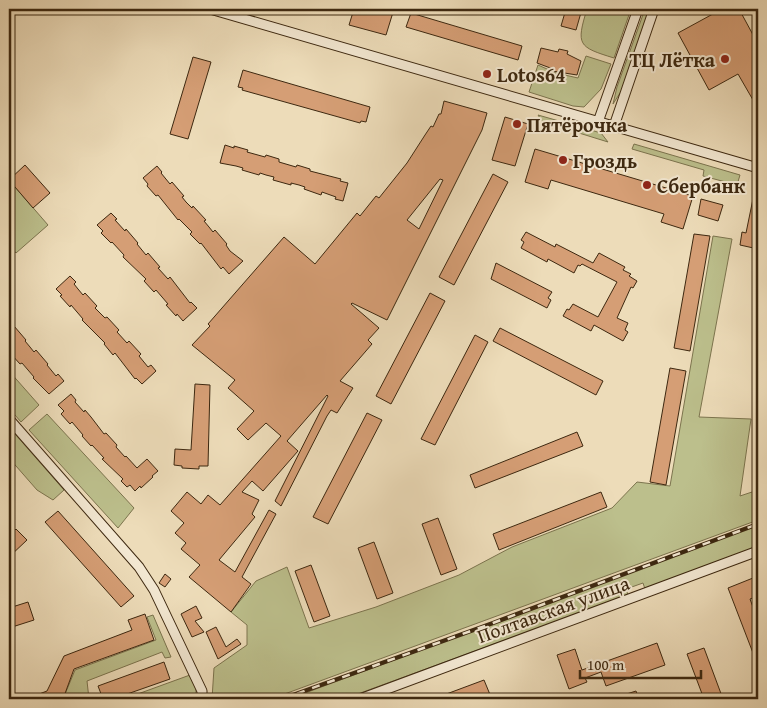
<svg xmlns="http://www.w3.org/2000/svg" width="767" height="708" font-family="'Gentium Book Plus',serif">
  <rect width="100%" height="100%" fill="#eddcb9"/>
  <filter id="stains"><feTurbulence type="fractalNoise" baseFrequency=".004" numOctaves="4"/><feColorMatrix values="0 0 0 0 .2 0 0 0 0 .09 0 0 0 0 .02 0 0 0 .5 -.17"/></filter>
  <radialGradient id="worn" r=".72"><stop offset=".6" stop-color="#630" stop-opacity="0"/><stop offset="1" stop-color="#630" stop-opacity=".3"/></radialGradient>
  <path fill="#bcbf8c" stroke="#7c744e" d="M587,9H631L614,58C578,47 576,45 587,9Z
    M645,9H650L622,90L613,104L617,87Z
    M586,56L611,64L601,89L584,107L573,106L529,92L538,65L556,73L578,78Z
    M538,115L601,133L608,142L550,124L548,130Z
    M634,144L740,175L737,185L703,176L704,170L632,149Z
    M9,180L48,225L16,253L9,245Z
    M713,236L732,239L699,417L751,419L740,496L758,490V520L271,699H212L214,668L247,645V625L231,612L256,581L287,567L309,628L376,607L459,575L512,547L612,508L637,482L670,486Z
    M9,371L39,405L21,422L9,408Z
    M47,414L134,508L118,528L29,430Z
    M9,427L64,490L53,500L37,490L9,458Z
    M758,525V547L645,589L643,583L626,589L628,595L344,699H289Z
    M153,615L171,657L165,658L162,652L87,681L89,699H63L75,670L156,640L147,617Z
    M190,675L196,689V699H124Z"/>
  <path fill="#d59e75" stroke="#3d2810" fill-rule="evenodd" d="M354,9H394L386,35L349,25Z
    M566,9H582L576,30L561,26Z
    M722,9H739L758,44V97L753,100L738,74L709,90L678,33Z
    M411,13L522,46L518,60L406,27Z
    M541,48L558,52L559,49L568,51L567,54L581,61L577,75L552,71L553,69L537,63Z
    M193,57L211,62L188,139L170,134Z
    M243,70L370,107L366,122L361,121L360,123L242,90L243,88L238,87Z
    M444,101L487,113L482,130L387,320L352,303L351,304L379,328L368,340L372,344L340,381L353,388L337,413L331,410L327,416L281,506L275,501L328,396L327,395L287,441L298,451L263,491L252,481L242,492L259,500L252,514L255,517L219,560L235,572L269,510L276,514L242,577L251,584L231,612L189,577L200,565L181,549L186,543L175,533L184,523L171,511L187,492L201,504L208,495L220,505L281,436L266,423L248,440L237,429L254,411L228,388L235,380L192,345L210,326L208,324L284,237L315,264L357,213L360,216L376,196L379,198L407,163L425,135L431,126L433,127L439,114H441ZM440,179L443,180L419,229L407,220Z
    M505,117L528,124L515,166L492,160Z
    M225,145L234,148V146L248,150L247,152L265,157L266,155L279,159V162L296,167L297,165L310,169V171L341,179L340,181L348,183L343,201L335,199L336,197L322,192L321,195L304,189L305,187L299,185L291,183V185L273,180L274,177L266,175L260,173L259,175L242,170L243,168L236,166L220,163Z
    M535,149L693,196L683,229L661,222L664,214L551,180L548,189L525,182Z
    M25,165L50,193L33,208L9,180Z
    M157,166L162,172L161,173L170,184L172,182L184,196L182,197L186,202L192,208L193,206L206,220L204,221L209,227L213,232L215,230L227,244L226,245L230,251L243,261L229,274L223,267L221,269L201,243L200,244L190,234L192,232L179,219L178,220L158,195L156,196L147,186L148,184L143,178Z
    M493,174L508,182L454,285L439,277Z
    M755,189H758V249L740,245L742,232L746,233Z
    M701,199L723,205L718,221L698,215Z
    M111,213L117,219L115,220L125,231L126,229L138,243L137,244L146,255L148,253L160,267L158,268L168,279L170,277L190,303L191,302L197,308L183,321L177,314L176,316L166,305L168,304L156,290L154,292L144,281L146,279L123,257L124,255L112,242L111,243L101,233L103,231L97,225Z
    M526,232L555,247L556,244L593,263L599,253L625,267L623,270L631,274L629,276L637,281L633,288L631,287L617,318L628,323L625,330L628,332L623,341L594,325L591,331L563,316L567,309L569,310L573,304L598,317L617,282L582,264L580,266L578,265L574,273L548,259L547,262L521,248L524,242L521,240Z
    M694,234L710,236L690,351L674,348Z
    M496,263L552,292L548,298L551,300L547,308L491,279Z
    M70,276L76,282L74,284L78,289L83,295L85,293L97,306L95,308L105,318L107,317L119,330L117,332L127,343L129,341L141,354L139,356L148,367L151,365L156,371L142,384L136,378L135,379L115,353L113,355L104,344L105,343L82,320L83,319L71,305L70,307L60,296L62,295L56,289Z
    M430,293L445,301L391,404L376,396Z
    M9,324L12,328L14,326L26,340L25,341L30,347L34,352L36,350L48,364L47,365L56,376L58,374L64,381L49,394L33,378L34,377L22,363L20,364L11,354L12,353L9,348Z
    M500,328L603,381L596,395L493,341Z
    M475,335L488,342L435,445L421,439Z
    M670,368L686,371L666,485L650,482Z
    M195,384L210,385L208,466H199V469L182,468V466L174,465L175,449L191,450Z
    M71,394L76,400L75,402L84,412L85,410L91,417L104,434L106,433L117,445L116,447L125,457L126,456L137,468L147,459L158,471L152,476L153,477L141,488L140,486L135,491L130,485L127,487L121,481L123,479L102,459L104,458L92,445L91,446L82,436L83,435L72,422L70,424L61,414L64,411L58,405Z
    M367,413L382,420L328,524L313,517Z
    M577,432L583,446L475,488L470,475Z
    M601,492L607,507L499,550L493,534Z
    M58,511L134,596L121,607L45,522Z
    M438,518L457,569L441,575L422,524Z
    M16,529L27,540L9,557V536Z
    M374,542L393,593L377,599L358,548Z
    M311,565L330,616L314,622L295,571Z
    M165,574L171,579L165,587L159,583Z
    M758,576V596L750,599L758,621V666L728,588Z
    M28,602L34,620L9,628V608Z
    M196,606L202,618L195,621L204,632L192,637L181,614Z
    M145,614L154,640L74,669L63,699H26L47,691L64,656L132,630L128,620Z
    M216,627L226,647L237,639L241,644L218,659L206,632Z
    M657,643L665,665L606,686L601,672L585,678L587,682L569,689L557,655L575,649L582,670Z
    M704,648L723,699H704L687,654Z
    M164,662L170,679L113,699H103L98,686Z
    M484,680L491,697L485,699H433Z
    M636,691L639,699H614V698Z"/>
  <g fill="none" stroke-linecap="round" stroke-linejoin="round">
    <g stroke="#3d2810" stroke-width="11">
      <path id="secondary" d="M210,9L758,168
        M598,122L638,9
        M614,126L654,9
        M9,419L139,567L154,590L202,691V699
        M360,699L758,551"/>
    </g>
    <use href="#secondary" stroke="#f3e8d2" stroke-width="9"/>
    <g stroke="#3d2810" stroke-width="4.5">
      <path id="rail" d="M282,699L493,623L758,524"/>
    </g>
    <use href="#rail" stroke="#f3e8d2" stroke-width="2.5" stroke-dasharray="8" stroke-linecap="butt"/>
  </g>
  <g fill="#8f2418" stroke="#f3e8d2" stroke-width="2">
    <circle cx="725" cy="59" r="5"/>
    <circle cx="487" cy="74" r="5"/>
    <circle cx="517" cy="124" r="5"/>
    <circle cx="563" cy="160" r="5"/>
    <circle cx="647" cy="185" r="5"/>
  </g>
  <g text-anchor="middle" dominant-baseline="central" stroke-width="4" stroke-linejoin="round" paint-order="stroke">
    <g font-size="20" font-weight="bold" fill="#3d2810" stroke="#f3e8d2" text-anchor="start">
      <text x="715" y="59" text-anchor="end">ТЦ Лётка</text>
      <text x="497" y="74">Lotos64</text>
      <text x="527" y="124">Пятёрочка</text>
      <text x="573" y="160">Гроздь</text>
      <text x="657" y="185">Сбербанк</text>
    </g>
    <g font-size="20" fill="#3d2810" stroke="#f3e8d2">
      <text transform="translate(553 609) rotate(-20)">Полтавская улица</text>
    </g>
  </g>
  <rect width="767" height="708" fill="none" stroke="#eddcb9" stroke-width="30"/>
  <rect x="10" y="10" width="747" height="688" fill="none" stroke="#3d2810" stroke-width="2.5"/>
  <rect x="15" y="15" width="737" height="678" fill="none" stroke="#3d2810"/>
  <path d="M580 670v8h121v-8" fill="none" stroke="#3d2810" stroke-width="2.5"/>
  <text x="587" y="670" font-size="15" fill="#3d2810" stroke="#f3e8d2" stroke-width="4" paint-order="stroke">100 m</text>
  <rect width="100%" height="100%" filter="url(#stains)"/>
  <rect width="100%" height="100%" fill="url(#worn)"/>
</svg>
